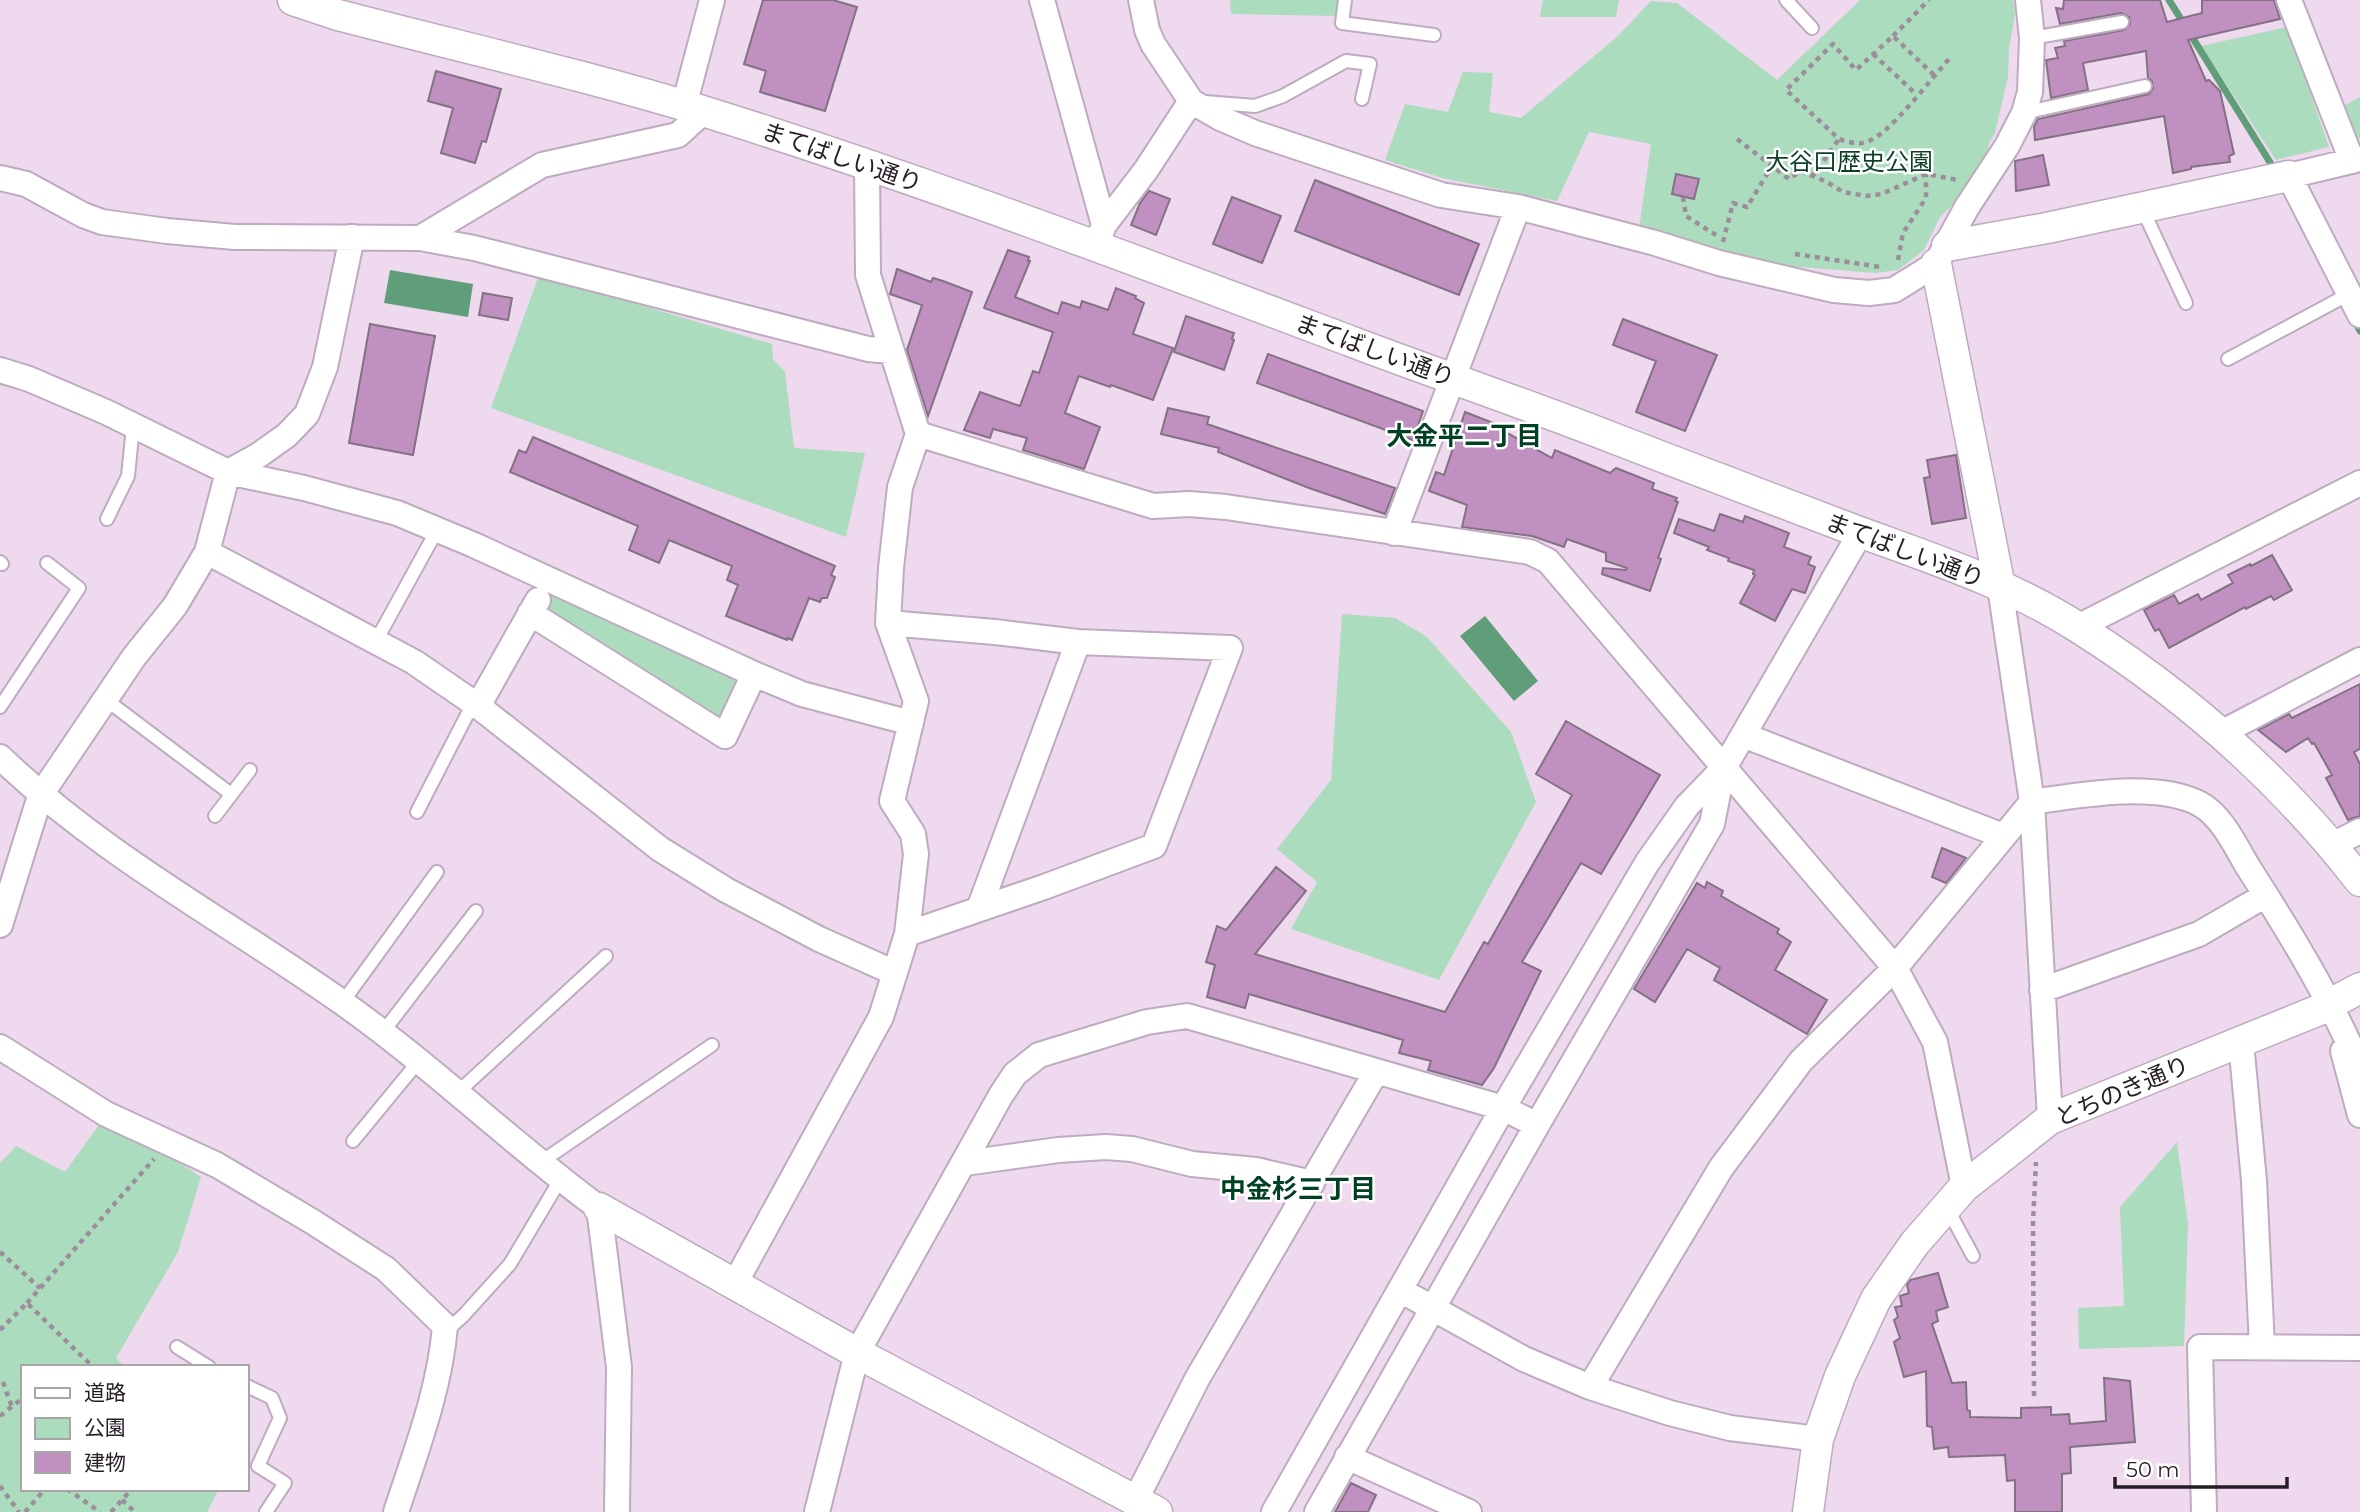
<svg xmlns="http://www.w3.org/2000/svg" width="2360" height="1512" font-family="Montserrat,'Noto Sans JP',sans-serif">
  <rect width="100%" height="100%" fill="#eed9ee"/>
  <path fill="#abdcbd" d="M1230,0H1338L1336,16L1231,14Z
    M1543,0H1619L1616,17H1540Z
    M1860,0H2013L2015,14L2009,49L2008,77L1995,133L1990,141L1985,157L1955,203L1940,217L1924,250L1898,270L1875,273L1788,266L1744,257L1639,229L1651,144L1589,132L1557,201L1442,178L1385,160L1405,104L1448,112L1463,72L1493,73L1489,112L1521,118L1619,35L1651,1L1677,3L1777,80Z
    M2287,27L2329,147L2276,160L2201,46Z
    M2360,97V139L2357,136L2345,105Z
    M539,275L772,344L773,359L785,372L794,448L865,453L846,537L491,408Z
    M553,594L742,676L723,719L657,686L547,617L548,602Z
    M1342,614L1395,618L1426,636L1511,732L1536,802L1439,980L1291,929L1317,882L1277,849L1331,780Z
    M101,1122L157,1148L201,1177L178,1252L116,1358L125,1367H23V1489H219L207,1512H0V1163L16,1146L65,1172Z
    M2177,1142L2188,1224L2184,1346L2079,1349L2078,1308L2124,1306L2120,1207Z"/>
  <path fill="#5f9e78" d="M390,270L473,284L468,317L384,303Z
    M1485,616L1538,681L1514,701L1460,636Z"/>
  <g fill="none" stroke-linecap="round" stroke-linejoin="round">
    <path stroke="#5f9e78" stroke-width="7" d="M2169,0L2276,172
      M2354,319L2360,331"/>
  </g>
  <path fill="#bf90c0" stroke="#847184" stroke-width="2" d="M763,0H833L857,7L825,111L760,92L766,71L744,64Z
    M2064,0H2160L2167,22L2202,13V0H2274L2280,19L2188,40L2206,81L2209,80L2220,91L2234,154L2229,156L2230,162L2191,167V169L2173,173L2164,116L2035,140L2034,127L2038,119L2149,94L2153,88L2152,81L2148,78L2146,51L2083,63L2088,90L2051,98L2046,60L2058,58L2055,48L2065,46L2064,41L2124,30L2130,24L2129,17L2121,13L2060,24L2056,8L2063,9Z
    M436,71L501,89L486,142L482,141L475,163L441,153L453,108L428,101Z
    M2043,155L2049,185L2016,191L2015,161Z
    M1676,174L1699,179L1694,199L1672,194Z
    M1315,180L1479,244L1459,295L1295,231Z
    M1149,191L1170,199L1156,235L1131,225L1140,203Z
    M1232,197L1281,216L1262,263L1213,244Z
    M1008,250L1029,257L1028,261H1030L1015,297L1058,314L1062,302L1080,308L1082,301L1108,310L1116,288L1136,296L1135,298L1144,303L1133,334L1173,348L1153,400L1111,385L1110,387L1079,376L1078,378L1065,413L1100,427L1084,469L1023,450L1027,438L993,429L990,438L964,430L980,392L1020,406L1033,371L1039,373L1053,332L984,308Z
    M897,269L931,282L933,278L943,281L972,292L928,416L907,350L922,305L890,294Z
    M483,293L512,298L508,320L479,315Z
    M1186,316L1234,333L1232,339L1234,340L1224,370L1174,352Z
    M1623,319L1717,355L1685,431L1636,412L1656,361L1613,345Z
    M370,324L435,336L413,455L349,443Z
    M1268,354L1423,411L1413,440L1257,383Z
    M1168,408L1209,417L1207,424L1395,488L1385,514L1309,488L1218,452L1219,448L1161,434Z
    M1465,412L1496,424L1495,426L1552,458L1555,450L1610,473L1616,468L1654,483L1652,489L1677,498L1675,501L1678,502L1658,558L1661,559L1650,591L1602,574L1603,568L1626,570L1627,568L1606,561V553L1567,539L1564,547L1532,536L1462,527L1467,505L1429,491L1436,472L1444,475Z
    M533,437L835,566L831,575L835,577L827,598H822L820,602L809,598L792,640L788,638L787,640L726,616L738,585L727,580L732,566L669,540L659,563L629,550L638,526L510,472L519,450L526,453Z
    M1956,455L1966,518L1932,524L1924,478L1930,477L1927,460Z
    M1720,514L1743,522L1745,516L1789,533L1784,547L1811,557L1808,564L1815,567L1805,593L1792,589L1775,621L1740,603L1755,575L1753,574L1754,570L1728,561L1729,558L1707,550L1709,547L1674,533L1679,519L1714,531Z
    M2272,555L2292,590L2274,600L2271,596L2246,609L2245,607L2169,648L2159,629L2155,631L2144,610L2174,595L2179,604L2198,594L2201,600L2233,583L2228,575L2250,564L2251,566Z
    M2360,684V749L2354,752L2360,764V816L2348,820L2326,778L2332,775L2314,743L2312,744L2308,738L2286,752L2258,730L2289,714L2292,718Z
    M1566,721L1660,775L1601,874L1581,863L1522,962L1541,971L1494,1068L1482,1085L1428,1070L1431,1061L1399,1053L1403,1040L1249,994L1245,1008L1207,997L1215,965L1206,962L1217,926L1226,930L1276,867L1306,891L1255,954L1445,1012L1484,942L1488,944L1572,795L1536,774Z
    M1942,848L1966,858L1946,883L1932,877Z
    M1707,882L1723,891L1721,896L1779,929L1777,933L1791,942L1775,970L1827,1000L1807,1034L1714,980L1720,968L1687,949L1655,1002L1634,989L1697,883L1705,888Z
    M1938,1273L1948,1307L1936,1311L1938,1321L1932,1324L1952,1383L1966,1382L1967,1410L1970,1411V1417L2021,1418V1408L2051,1407V1415L2069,1414L2070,1424L2106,1421L2104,1378L2130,1381L2135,1442L2070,1447L2071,1473L2062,1474V1512H2015V1480L2007,1481L2005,1455L1949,1457L1948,1447L1934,1449L1932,1427L1927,1426L1926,1371L1904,1377L1894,1342L1900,1338L1894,1320L1898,1317L1895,1307L1902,1306L1900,1296L1909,1293L1907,1285L1910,1280Z
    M1351,1483L1376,1495L1368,1512H1335Z"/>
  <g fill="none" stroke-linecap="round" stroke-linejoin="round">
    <g stroke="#bfabbf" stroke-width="16">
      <path id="service" d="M1345,0L1342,23L1434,35
        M1786,0L1812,28
        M2032,38L2122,22
        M1205,102L1255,106L1283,96L1346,61L1370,64L1362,99
        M2024,113L2145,86
        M2142,208L2186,303
        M2228,359L2349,294
        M107,519L128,476L133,426
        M0,562L2,564
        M376,641L437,530
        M105,699L231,794
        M0,707L79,588L47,563
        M417,812L467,715L478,706
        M215,816L250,770
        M342,1003L437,872
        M383,1032L476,911
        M457,1093L606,956
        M353,1141L418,1062
        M541,1162L712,1045
        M1947,1208L1973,1256
        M445,1332L463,1316L510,1264L560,1180
        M177,1347L209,1367
        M247,1386L272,1398L280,1418L258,1466L285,1483L266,1512"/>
    </g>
    <g stroke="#bfabbf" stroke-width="28">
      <path id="minor" d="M1042,0L1104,225L1096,246
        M1141,0L1147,30L1153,44L1191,101L1220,118L1255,133L1441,195L1518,207L1655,243L1719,263L1834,290L1869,293L1894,290L1936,264L1967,207L2007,146L2024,113L2030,92L2032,38L2028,0
        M2289,0L2352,161
        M684,106L712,0
        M2360,159L2289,176L2360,315
        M0,178L26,184L83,215L102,222L167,231L235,237L420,238L474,248L868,349L890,351
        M1104,225L1146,170L1191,101
        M420,238L542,165L678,135L703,112
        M0,370L29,379L106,412L228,472L304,488L397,513L474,545L754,674L802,694L911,723
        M918,434L1153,506L1189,504L1226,507L1530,552L1548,561L1895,968L1935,1042L1964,1187
        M1394,533L1518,207
        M207,552L414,662L478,706L660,849L726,890L819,939L895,973
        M2000,587L2032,802L2050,1119
        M530,613L725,736L754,674
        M888,623L995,632L1078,642L1230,648L1154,846L1044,887L907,934
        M2078,627L2360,483
        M478,706L538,600
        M2223,732L2360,660
        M1743,735L2003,836
        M0,757C103,856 227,921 343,1003C432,1066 511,1143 599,1208L619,1367L617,1512
        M2332,845L2360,831
        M979,909L1078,642
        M0,925L40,796L134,657L175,606L207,552L228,472L259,455L287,435L307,414L325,367L352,237
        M2042,990L2199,934L2266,895
        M2241,1042L2254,1181L2262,1346
        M0,1047L106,1114L217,1165L313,1222L386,1269L445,1326C440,1389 416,1451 396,1512
        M2343,1051L2360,1115
        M965,1163L1058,1150L1106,1147L1132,1149L1192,1164L1256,1170L1312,1183
        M734,1285L881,1017L907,934L916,854L913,834L892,801L916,701L888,623L891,568L900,487L918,434L868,275L867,164
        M1400,1290L1524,1359L1590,1387L1670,1413L1730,1428L1818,1439
        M1590,1387L1721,1168L1801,1061L1895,968L2032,802C2079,795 2156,781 2200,804C2222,816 2236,847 2248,867C2289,931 2330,998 2360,1068
        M1347,1457L1469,1512
        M1135,1501L1197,1379L1376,1072
        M817,1512L857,1353L1001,1095L1015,1074L1039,1055L1147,1022L1187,1016L1503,1108L1537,1125
        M1274,1512L1503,1108L1647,863L1687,806L1724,768L1861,532
        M1317,1512L1537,1125L1712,824L1723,768
        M2204,1512L2200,1347L2360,1348"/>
    </g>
    <g stroke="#bfabbf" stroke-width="33">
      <path id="tertiary" d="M293,0L338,15C461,47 585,75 706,112C924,180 1137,261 1350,341C1437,374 1526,404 1613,438C1693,469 1773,499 1854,530C1930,558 2009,583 2079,628C2188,697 2281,779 2360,881
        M1947,246L2047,228L2289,176
        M1936,264L2000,587
        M599,1208L857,1353L1157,1512
        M1808,1512L1818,1439L1840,1376L1876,1299L1915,1243L1964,1187L2050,1119L2319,1010L2360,988"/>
    </g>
    <path stroke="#9c8d9c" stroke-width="4.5" stroke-dasharray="5 5" stroke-linecap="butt" d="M1893,36L1929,0
      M1873,54L1917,95
      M1934,75L1893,36L1856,70L1833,44L1786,90L1839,139C1848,142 1857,145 1866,142C1889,136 1932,77 1950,58
      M1737,139L1789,179L1801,171L1827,182L1843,192L1867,196L1882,194L1926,174L1958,180
      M1812,177L1839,139
      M1683,197L1686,216L1719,237
      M1723,242L1733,203L1747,207L1772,166
      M1795,254L1880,267
      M1898,260L1903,233L1926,198V174
      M0,1252L40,1288
      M27,1303L154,1159
      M0,1330L27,1303L93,1367
      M3,1382L12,1407
      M2034,1396L2033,1222L2036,1162
      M0,1416L23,1398
      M0,1486L19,1512
      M67,1489L100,1512
      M122,1500L135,1512
      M25,1512L45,1489
      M111,1512L132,1489"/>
    <use href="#service" stroke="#fff" stroke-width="12"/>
    <use href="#minor" stroke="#fff" stroke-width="24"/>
    <use href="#tertiary" stroke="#fff" stroke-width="30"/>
  </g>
  <g text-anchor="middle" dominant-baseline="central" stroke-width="5" stroke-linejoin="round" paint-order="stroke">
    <g font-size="24" fill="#261e26" stroke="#fff">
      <text transform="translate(842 157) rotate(19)">まてばしい通り</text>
      <text transform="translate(1375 350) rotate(20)">まてばしい通り</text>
      <text transform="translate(1905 550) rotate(21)">まてばしい通り</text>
      <text transform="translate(2122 1091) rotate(-23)">とちのき通り</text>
    </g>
    <g font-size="24" fill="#0b3f26" stroke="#fff">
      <text x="1849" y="161">大谷口歴史公園</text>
    </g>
    <g font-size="26" font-weight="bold" fill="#004023" stroke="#fff">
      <text x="1464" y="436">大金平二丁目</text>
      <text x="1298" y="1189">中金杉三丁目</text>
    </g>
  </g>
  <rect x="21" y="1365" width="228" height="126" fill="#ffffff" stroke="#a8a5a8" stroke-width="2"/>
  <rect x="35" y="1388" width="35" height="10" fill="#ffffff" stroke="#a8a5a8" stroke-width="2"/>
  <text x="84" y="1400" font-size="21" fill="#261e26">道路</text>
  <rect x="35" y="1418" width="35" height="21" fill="#abdcbd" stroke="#a8a5a8" stroke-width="2"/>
  <text x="84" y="1435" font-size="21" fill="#261e26">公園</text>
  <rect x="35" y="1452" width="35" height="21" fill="#bf90c0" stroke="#a8a5a8" stroke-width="2"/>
  <text x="84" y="1470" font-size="21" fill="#261e26">建物</text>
  <path d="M2115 1477v10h172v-10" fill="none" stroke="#261e26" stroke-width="3.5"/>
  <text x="2126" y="1477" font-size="21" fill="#261e26" stroke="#ffffff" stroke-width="5" paint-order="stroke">50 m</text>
</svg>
